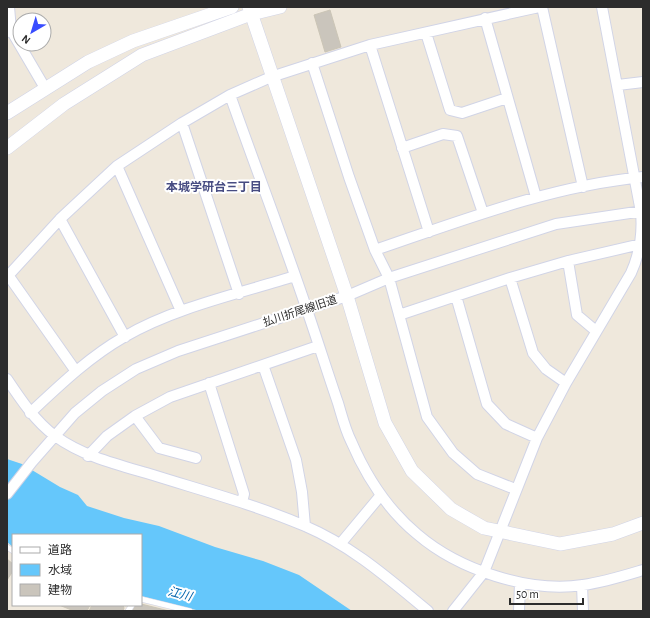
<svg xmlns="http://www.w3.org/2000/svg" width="650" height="618" font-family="'Alegreya Sans','Noto Sans JP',sans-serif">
  <rect width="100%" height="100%" fill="#efe8dc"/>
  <path fill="#65c7fb" d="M7,459L22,464L60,487L78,495L87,506L124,518L159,526L215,547L263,561L299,575L352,611H200L141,596V535H13V547L7,542Z"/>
  <path fill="#cac5bc" stroke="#cbc5b6" d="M330,10L341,47L325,52L314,15Z
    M7,559L13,564V571L7,580Z
    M141,604L169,611H133L135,605Z
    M59,605H90L87,611H74Z
    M92,605H123L124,608L123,611H89Z"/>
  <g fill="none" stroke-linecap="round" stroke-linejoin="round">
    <g stroke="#d1d4e6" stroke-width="6">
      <path id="service" d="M7,547L13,551
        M141,599L190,611
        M128,611L132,605"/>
    </g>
    <g stroke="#d1d4e6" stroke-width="12">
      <path id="minor" d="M9,7L11,30
        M542,7L583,187
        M485,18L536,197
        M7,32L11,30L45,88
        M426,33L450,110L462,113L507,98
        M370,45L429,232
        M312,63L349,177L375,250L389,278L427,417L453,453L477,474L515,489
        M618,85L643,82
        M230,95C255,166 282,236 306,307C317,339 327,371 338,403C342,416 345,429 351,441C366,476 388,510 417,534C459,570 529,593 583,585C604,582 623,576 643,570
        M182,123L239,294
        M402,148L443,134L457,136L483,213
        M117,166L181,311
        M60,219L125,337
        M375,250C463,220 551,186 643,177
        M568,261L577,315L596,331
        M8,275L75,370
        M7,277L60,219L117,166L182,123L230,95L271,77L370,45L539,7
        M510,278L533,353L546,369L566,383
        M456,296L487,404L506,424L537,438
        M399,315L510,278L568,261L641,244
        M263,365L296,460L302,492L305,526
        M7,379C21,400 35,421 55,436C84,457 119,465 153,475C204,491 256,505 305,526C352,546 389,579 428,611
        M209,383L244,494L242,502
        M30,413C60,385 89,357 124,337C173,308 241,293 295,276
        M135,416L159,448L196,458
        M88,456L107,436L135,416L170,397L318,346
        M7,494L32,462L75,413L102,391L136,369L178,351L347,296L389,278L556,224L643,211
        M341,543L381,495
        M582,585L583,611
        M453,611L484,572L537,438L566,383L631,273C640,253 643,234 641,212L602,7
        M519,611L520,583"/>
    </g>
    <g stroke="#d1d4e6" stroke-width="14">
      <path id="tertiary" d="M249,7L347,296L385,423L412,471L451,509L484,528L560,544L613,534L643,523
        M7,113L88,62L133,41L232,7
        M7,148L64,104L142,55L251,14L280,7"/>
    </g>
    <use href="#service" stroke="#fff" stroke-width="5"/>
    <use href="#minor" stroke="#fff" stroke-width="10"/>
    <use href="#tertiary" stroke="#fff" stroke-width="13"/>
  </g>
  <g text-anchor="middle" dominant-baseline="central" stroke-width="4" stroke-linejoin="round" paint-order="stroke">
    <g font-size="11" fill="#2c2c2c" stroke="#fff">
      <text transform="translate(300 311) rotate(-18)">払川折尾線旧道</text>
    </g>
    <g font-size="12" font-weight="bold" fill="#474c82" stroke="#fff">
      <text x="214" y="187">本城学研台三丁目</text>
    </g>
    <g font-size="12" font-style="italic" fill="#0062ab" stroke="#fff">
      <text transform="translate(180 594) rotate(15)">江川</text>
    </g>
  </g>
  <rect width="650" height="618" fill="none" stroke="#2c2c2c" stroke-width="16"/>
  <rect x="12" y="534" width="130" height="72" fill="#ffffff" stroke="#ababab"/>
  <rect x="20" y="547" width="20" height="6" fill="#ffffff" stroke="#ababab"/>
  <text x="48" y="554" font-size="12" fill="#2c2c2c">道路</text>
  <rect x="20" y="564" width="20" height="12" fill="#65c7fb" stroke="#ababab"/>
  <text x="48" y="574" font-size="12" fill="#2c2c2c">水域</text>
  <rect x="20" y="584" width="20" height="12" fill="#cac5bc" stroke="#ababab"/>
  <text x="48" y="594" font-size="12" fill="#2c2c2c">建物</text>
  <g transform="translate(32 32) rotate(218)"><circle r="19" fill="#ffffff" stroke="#ababab"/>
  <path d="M0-3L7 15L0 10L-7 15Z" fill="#394dff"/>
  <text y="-6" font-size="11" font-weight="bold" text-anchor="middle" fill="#2c2c2c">N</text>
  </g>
  <path d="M510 598v6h73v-6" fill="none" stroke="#2c2c2c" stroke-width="2"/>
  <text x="516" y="598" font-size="12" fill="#2c2c2c" stroke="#ffffff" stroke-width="3" paint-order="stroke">50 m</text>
</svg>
